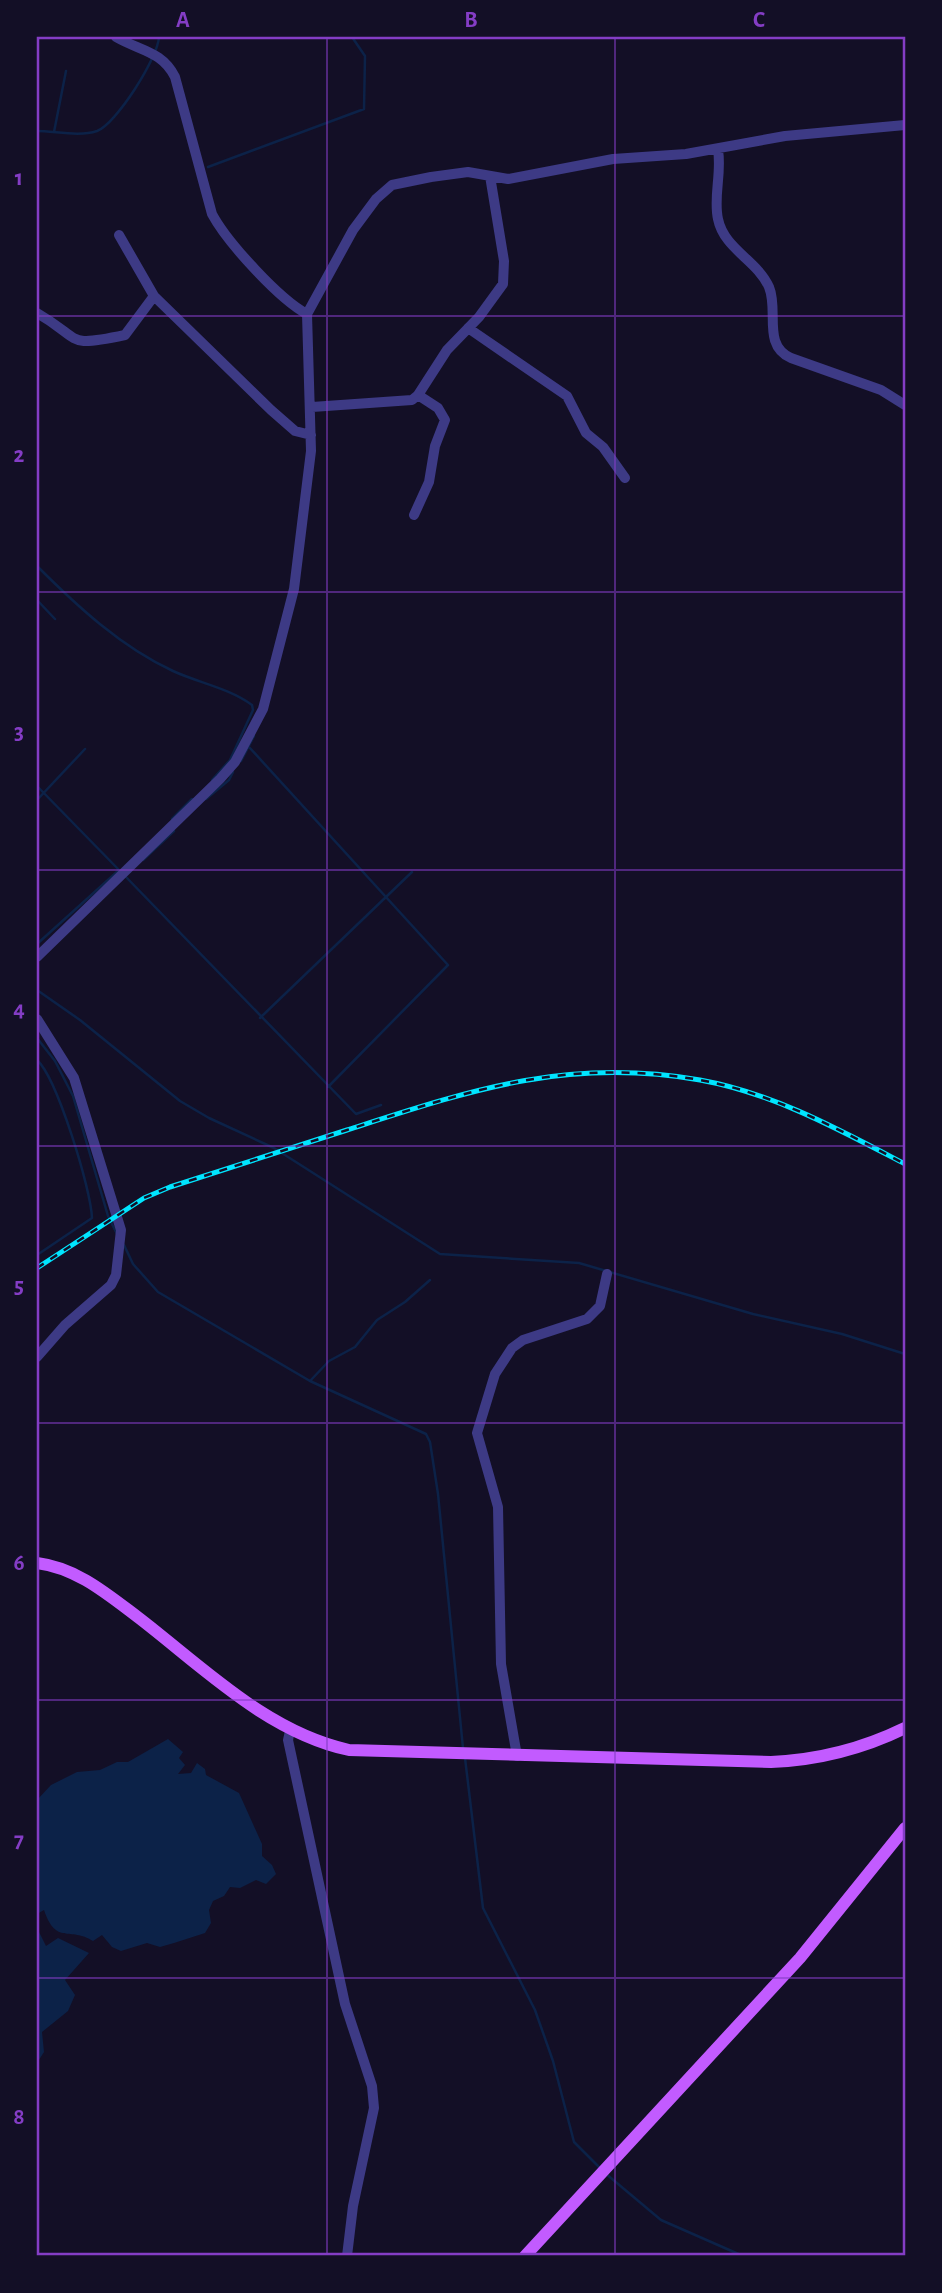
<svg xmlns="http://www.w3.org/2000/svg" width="942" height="2293" font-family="'Alegreya Sans',sans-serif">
  <rect width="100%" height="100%" fill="#130f26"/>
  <path fill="#0c2248" d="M168,1739L183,1752L179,1758L185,1765L178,1774L191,1773L197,1763L205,1769L206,1775L239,1793L262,1844V1856L272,1865L276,1874L266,1884L256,1880L240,1888L230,1887L224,1896L213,1901L209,1910L211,1923L205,1933L174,1943L160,1947L147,1943L121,1951L112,1947L102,1935L93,1941C70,1926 56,1946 44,1910L37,1914V1800L51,1785L77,1772L100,1770L117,1762H128Z
    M37,1928L46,1946L58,1938L89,1953L65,1980L75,1995L68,2011L42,2032L44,2052L37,2063Z"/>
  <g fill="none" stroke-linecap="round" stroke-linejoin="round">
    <path stroke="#0c2248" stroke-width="2.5" d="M37,131C55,131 79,137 97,131C116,124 158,58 159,37
      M54,132L66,71
      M208,167L364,109L365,56L352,37
      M37,566C77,606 121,647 173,671C199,683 229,688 252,705L253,710L230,760L212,780
      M37,600L55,619
      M249,747L448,965L328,1087
      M241,761L254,736
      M37,786L120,871
      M206,799L229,780L233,772
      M37,800L85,749
      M172,819L192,799
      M143,860L174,831
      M125,876L356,1114L381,1105
      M37,944L119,870
      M37,990L80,1020L180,1101L209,1118L274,1148L440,1254L579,1263L753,1314L842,1334L905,1354
      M260,1018L412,872
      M37,1038L55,1061L73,1096L108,1216L117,1234
      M37,1060C57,1078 91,1189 92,1218L37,1255
      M124,1245L133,1264L158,1292L310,1381L426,1434L430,1442L438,1494L463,1748
      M310,1381L329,1361L355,1347L377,1320L405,1302L430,1280
      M465,1758L483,1908L535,2010L553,2061L574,2142L600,2168
      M605,2173L661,2220L743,2256"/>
    <path stroke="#3d3a85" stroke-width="10" d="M116,37C140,51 162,51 175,77L212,214C227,242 279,299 307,314
      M718,150C722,173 713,197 718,219C724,249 757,260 769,287C779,311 762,345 791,358L881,390L905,405
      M119,235L154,296L271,410L295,431L311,435
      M37,313C84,340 64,348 125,335L154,296
      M468,328L567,396L586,433L603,447L625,478
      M312,407L412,400L418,395L447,350L479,317L503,284L504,261L490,176
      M414,515L429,482L435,446L445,420L438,408L418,395
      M37,957L220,779L235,762L263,709L294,589L311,451L307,314L353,230L376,199L392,185L431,177L468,172L508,179L613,159L686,154L785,136L905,125
      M37,1019L74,1078L121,1230L116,1275L111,1285L65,1325L37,1357
      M290,1731L288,1740L345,2004L372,2086L374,2108L353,2206L347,2256
      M517,1756L501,1664L498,1507L477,1433L495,1374L512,1348L523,1340L587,1319L600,1306L607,1274"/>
    <path stroke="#c25bff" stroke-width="12" d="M37,1563C77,1568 107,1594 139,1618C204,1668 267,1732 349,1750L771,1762C819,1760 862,1749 905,1728
      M525,2256L800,1958L905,1828"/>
    <g stroke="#00e5ff" stroke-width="5">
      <path id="rail" d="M37,1268L144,1198L170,1187C229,1168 288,1149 347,1130C471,1090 567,1057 700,1080C773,1093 840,1130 905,1164"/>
    </g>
    <use href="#rail" stroke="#130f26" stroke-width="2.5" stroke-dasharray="8" stroke-linecap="butt"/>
  </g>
  <path fill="none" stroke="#843dc5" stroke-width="2" stroke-opacity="0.55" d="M327,37V2256M615,37V2256M37,316H905M37,592H905M37,870H905M37,1146H905M37,1423H905M37,1700H905M37,1978H905"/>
  <rect width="942" height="2293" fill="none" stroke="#130f26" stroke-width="77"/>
  <rect x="38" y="38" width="866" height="2216" fill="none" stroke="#843dc5" stroke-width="2.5"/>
  <g font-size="23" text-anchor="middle" font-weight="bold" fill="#843dc5">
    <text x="183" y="27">A</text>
    <text x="471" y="27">B</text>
    <text x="759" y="27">C</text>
    <text x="19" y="185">1</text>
    <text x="19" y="462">2</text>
    <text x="19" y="739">3</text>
    <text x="19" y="1016">4</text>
    <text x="19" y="1293">5</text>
    <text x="19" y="1570">6</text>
    <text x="19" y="1847">7</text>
    <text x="19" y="2124">8</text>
  </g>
</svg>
